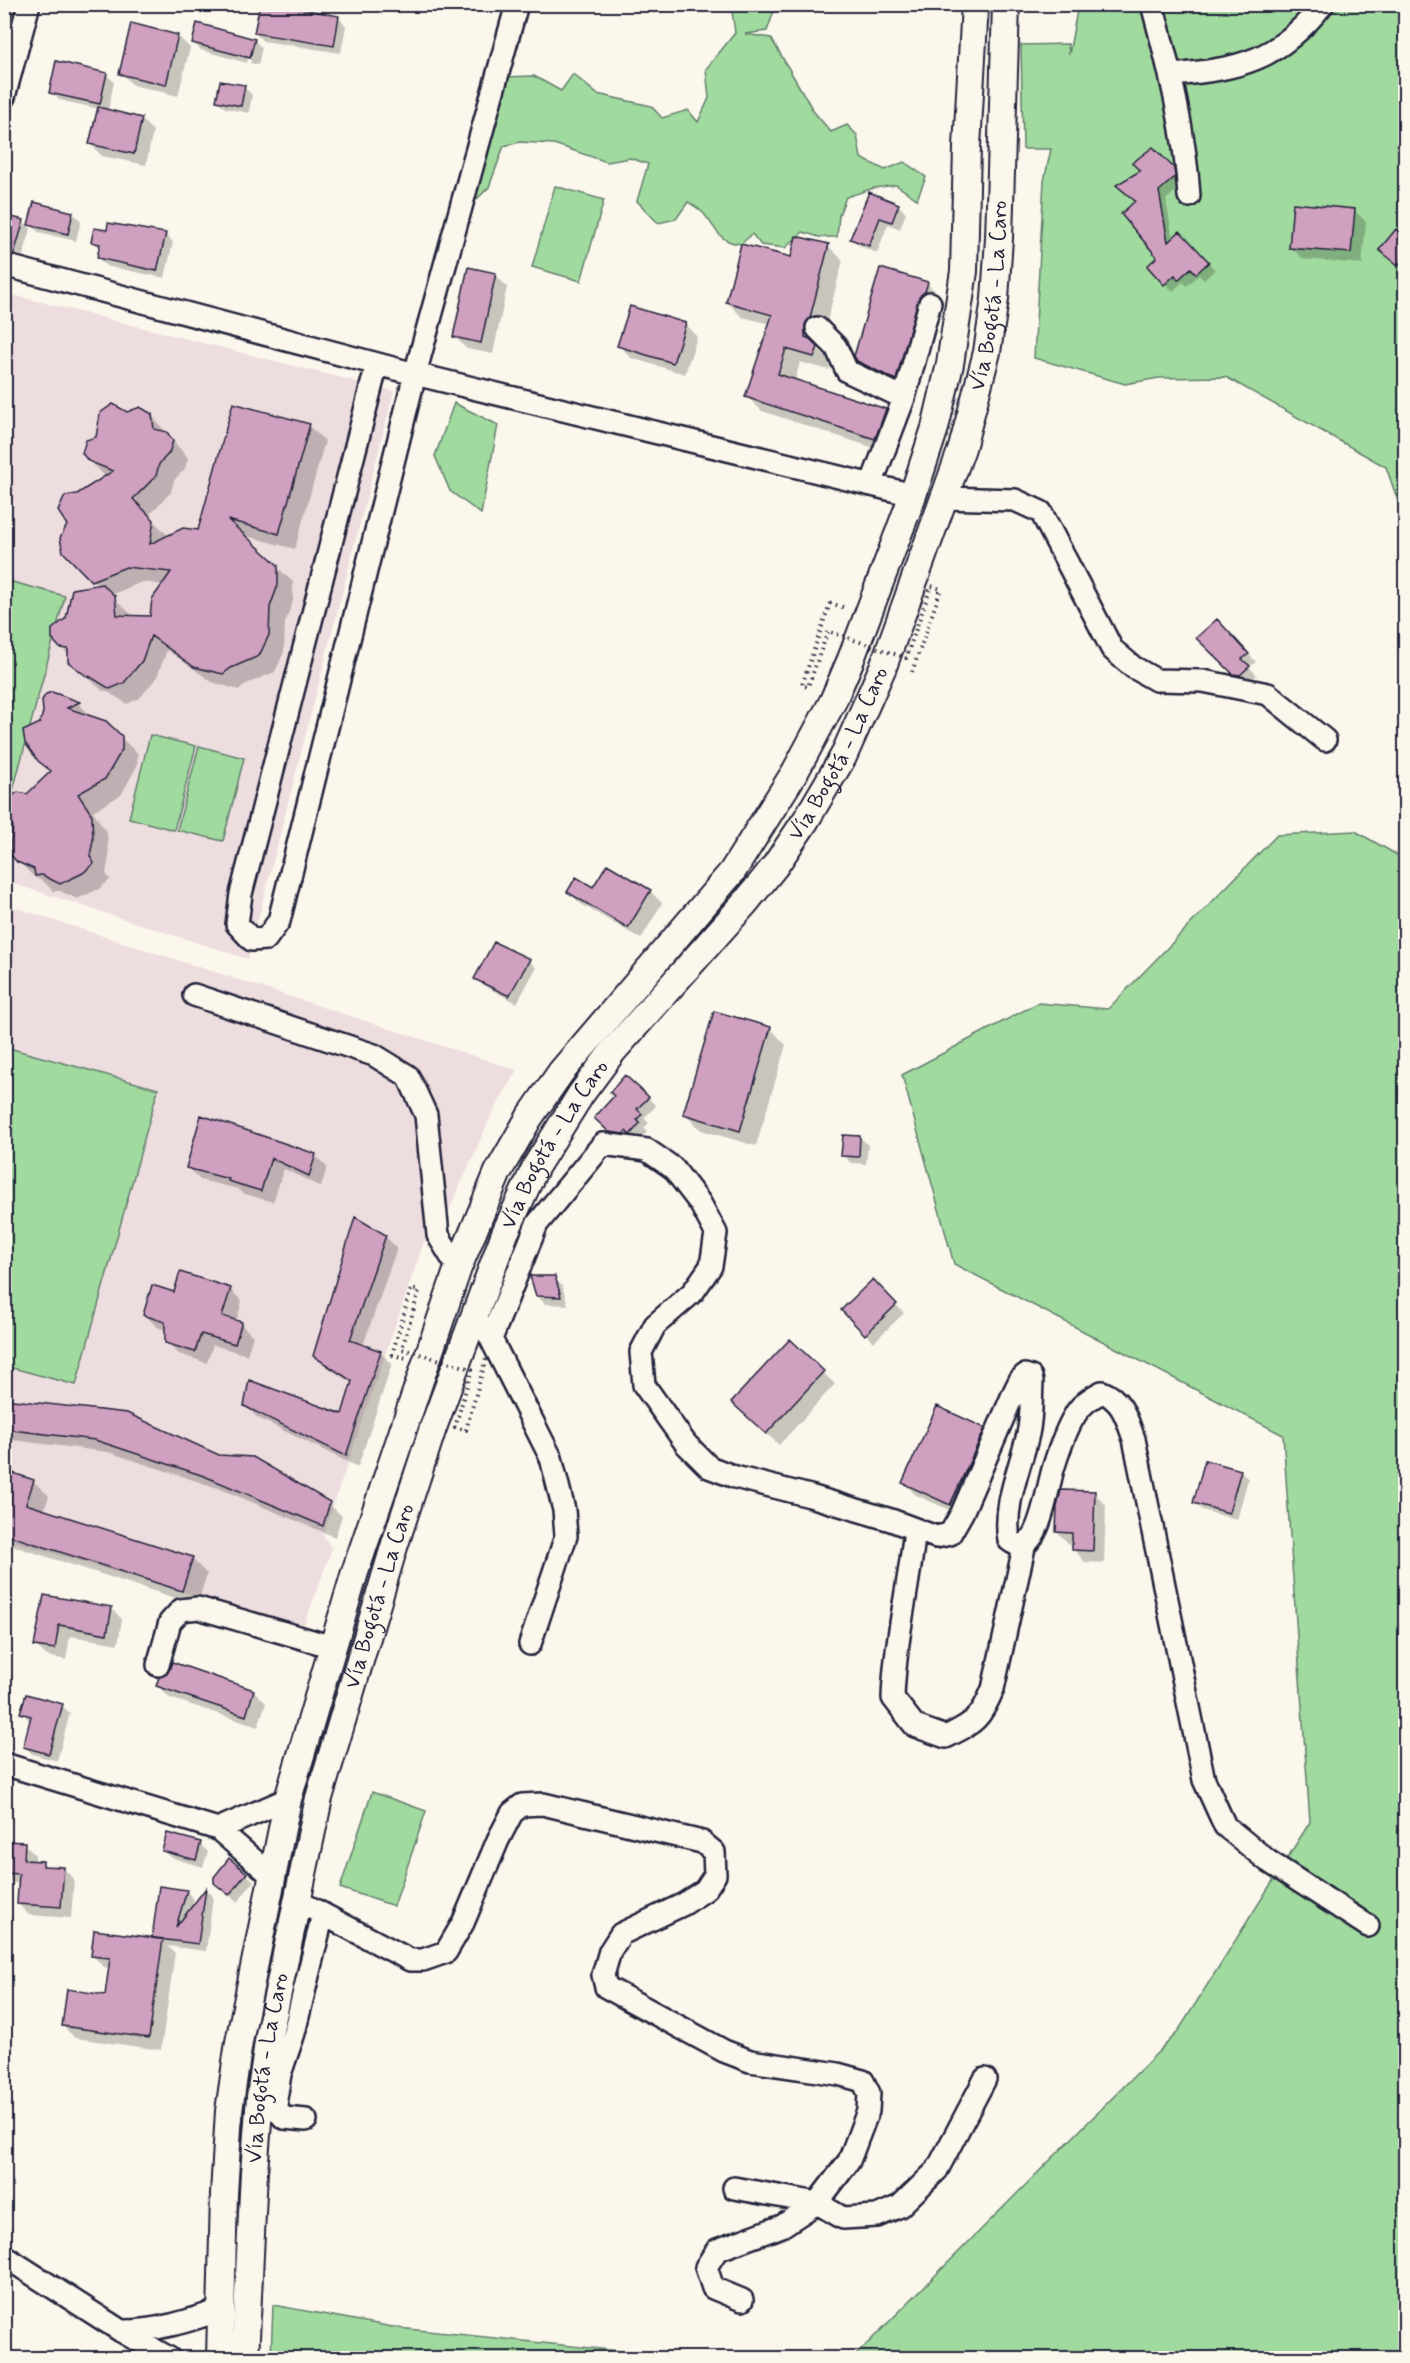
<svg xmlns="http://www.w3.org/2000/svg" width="1410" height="2363" font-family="Mynerve,sans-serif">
  <rect width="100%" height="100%" fill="#fbf7ec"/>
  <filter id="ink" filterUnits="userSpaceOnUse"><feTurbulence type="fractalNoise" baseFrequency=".0167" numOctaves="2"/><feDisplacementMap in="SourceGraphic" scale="12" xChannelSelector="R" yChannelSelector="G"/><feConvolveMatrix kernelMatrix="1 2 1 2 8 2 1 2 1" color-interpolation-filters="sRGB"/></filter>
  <g filter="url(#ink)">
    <path fill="#eedddf" d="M5,293L394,391L248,959L5,881Z
      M4,904L517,1070L492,1114L438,1235L424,1242L323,1535L332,1549L303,1628L5,1539Z"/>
    <path fill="#a1da9f" stroke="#627e6d" stroke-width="1.5" d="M731,4L776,5L767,31L745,34L771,38L814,112L831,132L847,125L857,135L861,158L885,170L904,162L926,177L917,199L896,185L874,188L846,197L839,215L837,237H819L803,232L785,248L761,245L752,234L741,244C718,242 717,229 704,214C700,209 693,205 688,202L676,219L658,223L637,201L648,164L630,158L607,162L554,144L520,142L504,146L489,187L477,199L465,189L503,77L534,76L561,91L573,74L597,94L651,106L662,118L688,110L698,122L709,98L706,69L735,33Z
      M1078,5H1405V521L1386,467L1226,377L1159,378L1125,384L1034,358L1044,181L1051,149H1023L1021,45L1068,44L1069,54Z
      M555,186L604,200L581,281L532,267Z
      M454,403L498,425L481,514L450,491L435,456Z
      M5,580L65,596L5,820Z
      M150,735L196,746L174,830L129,818Z
      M199,746L244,758L223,841L177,830Z
      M1355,831L1406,860L1405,2358H853L1177,2033L1310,1822L1283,1435L954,1264L902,1075L1038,1003L1108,1009L1277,835Z
      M5,1047L158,1089L76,1385L5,1366Z
      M372,1792L426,1811L394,1906L340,1888Z
      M273,2305L398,2328L659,2355L666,2358H271Z"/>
    <path fill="#0003" fill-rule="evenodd" d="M262,4H296L295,8L339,18L346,26L341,53L263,41L255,33Z
      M178,36L190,48L178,96L133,85L121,73Z
      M254,40L262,48L258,65L250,63L255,43H252L247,63L201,50L193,43Z
      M106,74L114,82L108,111L141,119L153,131L146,165L102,156L90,144L99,109L59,100L51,92Z
      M244,87L252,95L249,113L225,108L218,101Z
      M1153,149L1181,177L1182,185L1166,200L1173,239L1188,241L1215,270L1204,280L1199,275L1187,286L1183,282L1173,291L1165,284L1159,257L1136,202L1118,186L1142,172Z
      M870,194L898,205L906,213L900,229L888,224L877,253L860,246L852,238Z
      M1354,210L1366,222L1362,264L1303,259L1291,247Z
      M73,213L81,221L76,241L38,232L30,224Z
      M23,221L31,229L23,256L4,250Z
      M165,234L173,242L165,278L106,266L98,258L100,249L93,242Z
      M1406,238V271L1389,257Z
      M828,246L843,260L824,333L819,340V350L831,362L829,370L800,362L795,381L885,410L900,425L889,453L762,411L747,397L771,324L742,317L727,302L792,259Z
      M495,274L507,287L493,354L467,349L455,337Z
      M927,283L939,296L908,391L871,373L858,361Z
      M685,324L697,337L685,374L631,358L619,345Z
      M127,414L152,416L188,458L185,469L174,480L171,492L148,516L169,536L199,531L309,426L325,441L295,549L242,535L293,582V601L285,623L284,652L275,672L244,685L239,690L212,682L167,650L157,677L140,698L127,704L105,690L104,692L70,662L69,655L61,647L68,619L99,586L64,551L68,525L78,496L106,477L89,460L97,438ZM142,582L164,585L151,617H131V614L111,595Z
      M1217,621L1256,662L1249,667L1257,675L1248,682L1243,681L1198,638Z
      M52,693L79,704L93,718L105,722L138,754L137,766L121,795L93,811L107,833L109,857L106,873L110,880L99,889L77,899L60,891H53L43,881L35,878L18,861L28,796L52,773L39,760L42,724Z
      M594,889L650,891L662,903L641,939L581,904L569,892Z
      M529,960L536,968L517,1003L484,986L476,979Z
      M770,1028L786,1045L756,1146L701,1130L685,1114Z
      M648,1098L656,1106L644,1118L649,1123L644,1128L647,1132L638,1141L618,1139L604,1126Z
      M202,1117L315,1155L327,1167L321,1187L284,1169L273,1202L242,1193L238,1189L200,1180L188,1168Z
      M860,1137L868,1145L866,1164L851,1163L843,1155Z
      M385,1236L397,1248L363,1346L380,1352L392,1364L358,1467L258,1418L245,1406L343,1416L353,1384L327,1367L315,1355Z
      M554,1278L562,1286L568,1305L545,1304L537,1296Z
      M873,1282L904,1313L874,1342L843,1310Z
      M230,1289L242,1301L236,1322L241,1324L253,1336L247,1355L213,1345L207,1363L179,1354L166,1342V1330L157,1327L145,1315Z
      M790,1342L835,1384L779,1445L745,1414Z
      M4,1400L218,1456L329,1504L342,1516L335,1537L218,1488L108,1452L4,1439Z
      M984,1429L996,1441L963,1516L916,1495L904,1483Z
      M1241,1471L1248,1479L1237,1520L1202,1510L1194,1502Z
      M4,1472L33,1481L49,1496L44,1511L192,1559L207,1574L197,1605L4,1543Z
      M1094,1493L1106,1505L1104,1563L1085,1562L1073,1549V1544H1069L1057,1532Z
      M45,1596L111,1608L122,1619L118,1644L70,1636L66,1660L47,1656L35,1645Z
      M157,1685L254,1691L266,1703L258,1727L170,1698Z
      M62,1706L70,1713L57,1761L32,1754L24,1746L30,1721L22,1713Z
      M4,1842L24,1844L35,1855V1862L43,1863L47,1867L63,1868L74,1879L71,1918L29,1915L18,1904L20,1883H12L4,1875Z
      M200,1844L208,1852L203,1867L172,1858L164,1850Z
      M246,1874L254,1881L238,1902L224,1891Z
      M206,1890L213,1897L206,1951L167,1946L175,1953L161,2050L75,2038L63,2026L107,1996L110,1968L104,1967L92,1955L157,1940L186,1891L194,1899L191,1910Z"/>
    <path fill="#d0a0c0" stroke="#22223b" stroke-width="1.5" d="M260,4H293L292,7L339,16L334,46L254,33Z
      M131,23L178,35L166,85L119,74Z
      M197,23L255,39L250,58L192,43Z
      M56,61L107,73L100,104L49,93Z
      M220,81L245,85L241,106L216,101Z
      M98,107L142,118L134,154L89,144Z
      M1153,147L1174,168L1175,177L1159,191L1168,242L1180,231L1209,262L1196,274L1191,268L1178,280L1175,275L1164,285L1147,266L1157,257L1121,214L1135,201L1116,185L1140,171L1132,163Z
      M869,192L899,204L892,222L880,218L869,246L850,239Z
      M34,202L73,212L68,234L28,225Z
      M1293,203L1355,209L1351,253L1289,248Z
      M4,215L24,220L14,254L4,253Z
      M108,223L166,233L157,271L97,258L100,244L91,242L94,228L107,230Z
      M1396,229L1406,237V256L1398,265L1379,250Z
      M796,236L829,244L810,318L805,325V337L810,339L818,347L814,357L786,349L778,374L886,409L875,439L745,397L772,315L726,302L741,244L791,257Z
      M468,267L496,273L481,343L453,337Z
      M880,268L928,282L925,292L918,300L896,380L857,361L854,356Z
      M630,306L686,323L673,363L617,346Z
      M233,403L310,424L279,534L228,520L278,565V585L270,607L269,635L259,656L231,668L223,674L194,667L151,636L142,661L124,683L110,689L89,676V678L68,662V649L60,648L52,639V629L66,618L72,589L102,584L115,596L117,615L150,616L152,599L171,572L126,567L91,581L63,552L60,538L67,525L58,511L65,496L77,494L113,471L88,461L82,453L86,440L96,437L100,413L113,404L127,412L140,407L152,414L154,429L167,432L173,441L169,453L159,464L156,476L133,499L154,520L150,544L183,528L198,530Z
      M1217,619L1249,654L1242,659L1250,666L1240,675L1233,674L1196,638Z
      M52,692L80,702L67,708L106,721L122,736V750L105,779L78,794L92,815L93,840L90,856L94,863L83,873L60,884L42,875L35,876L34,869L17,862L9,853L13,827L5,813L8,799L18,792L27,794L51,771L38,761L25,743L23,731L40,723L43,712L42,700L46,694Z
      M607,864L651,890L628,928L567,892L576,877L593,887Z
      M494,942L530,959L509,996L474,979Z
      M714,1011L771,1027L740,1131L683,1114Z
      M625,1075L649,1097L637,1109L642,1114L637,1120L640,1123L630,1135L626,1131L624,1134L609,1132L594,1118L614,1096L610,1092Z
      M201,1115L316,1154L309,1176L271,1158L261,1191L228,1181L229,1179L186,1168Z
      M843,1135L860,1136L859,1157L841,1156Z
      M355,1217L386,1235L350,1340L381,1351L346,1456L244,1406L249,1380L342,1414L352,1381L313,1356Z
      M180,1272L231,1288L222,1316L242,1322L235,1344L201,1334L195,1352L165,1343V1322L143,1315L152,1285L174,1292Z
      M530,1276H555L561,1297L536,1296Z
      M873,1279L897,1304L865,1335L841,1310Z
      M790,1339L824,1371L766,1434L731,1402Z
      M4,1399L127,1413L219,1455L253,1457L330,1502L323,1526L204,1476L95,1440L4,1429Z
      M937,1406L985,1428L950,1505L902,1483Z
      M1205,1460L1241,1470L1229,1513L1193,1503Z
      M4,1470L34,1480L26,1504L193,1557L182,1591L4,1534Z
      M1061,1490L1095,1491L1093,1551L1072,1550V1533L1056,1532L1057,1507Z
      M44,1595L112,1607L107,1634L59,1625L55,1649L34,1646Z
      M172,1662L254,1690L246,1716L156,1686L159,1677L167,1674Z
      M26,1694L63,1704L49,1754L23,1747L31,1716L20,1713Z
      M167,1833L201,1842L196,1860L162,1851Z
      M4,1841L25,1842L24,1860L43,1861V1866L64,1867L61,1907L17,1904L19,1874L4,1873Z
      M229,1858L247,1873L229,1895L214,1883V1877Z
      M159,1886L187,1890L176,1927L206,1888L198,1944L152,1938Z
      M94,1930L163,1939L149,2038L62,2026L67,1989L105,1995L110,1958L91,1956Z"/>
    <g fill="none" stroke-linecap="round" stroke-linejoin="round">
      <g stroke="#22223b" stroke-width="26">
        <path id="minor" d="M1152,4C1169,67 1185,131 1189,196
          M1172,75C1240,69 1278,61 1323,4
          M4,97L29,4
          M4,265L415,374L913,495
          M817,328L836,347L847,371L904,398
          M377,364L241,894L237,924L252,940L266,939L279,921L415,374L517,4
          M871,485L904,398L930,303
          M944,498L1015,500L1041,512L1112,649L1133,667L1156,680L1203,681L1268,694L1325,740
          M194,995L374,1055L408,1076L426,1115L438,1235L458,1268
          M485,1327L551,1458L564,1510L566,1536L530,1644
          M491,1339L537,1224L603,1144L647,1150L673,1168L700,1203L716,1233L711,1266L693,1292L655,1325L641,1352L644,1385L686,1444L709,1467L735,1477L810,1496L891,1520L936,1537L950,1534L962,1513L1015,1390L1020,1380L1025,1375L1031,1377L1032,1382C1031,1399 1032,1417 1028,1434C1020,1469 1003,1504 1009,1540C1014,1544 1019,1547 1026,1543C1042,1533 1048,1484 1054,1466C1059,1450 1066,1429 1075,1415C1081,1404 1092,1397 1102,1392C1123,1400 1127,1420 1134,1439L1204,1780L1225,1826L1268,1861L1368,1926
          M915,1529C909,1586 895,1641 893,1698L915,1726L946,1737C975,1722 980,1720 993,1689L1025,1543
          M158,1665L170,1622L181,1610L198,1608L333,1647
          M4,1764L218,1829L271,1875
          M218,1829L288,1799
          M296,1900L410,1960H423L446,1952L463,1923L498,1840L512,1813L522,1805L543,1804L702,1842L714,1852L715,1875L705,1890L684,1904L621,1934L610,1951L603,1975L606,1987L724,2051L750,2061L838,2074L863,2081L869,2093L868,2111L849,2161L817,2203L782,2226L717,2250L706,2267L713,2288L742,2300
          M306,2120L284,2118L278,2111L276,2099L280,2074L294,2033L323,1914
          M734,2188L817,2203L843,2218L877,2216L900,2206L937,2170L985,2079
          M4,2256L121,2331L169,2358
          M123,2331C158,2331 188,2321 221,2310"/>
      </g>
      <g stroke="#22223b" stroke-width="30">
        <g id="major">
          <path d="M220,2358L224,2194L229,2111L239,2042L288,1799L355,1572L458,1268L498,1172L529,1118L561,1072L732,872L795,772L833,701L851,659L913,495L935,428L950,364L964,271L967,147L975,4"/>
          <path id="s1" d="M245,2358L254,2172L260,2097L269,2035L319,1798L394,1547L433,1428L505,1233L536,1166L581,1094L613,1051L745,903L775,866L806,820L843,757L883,667L962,448L987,352L995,299L999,238L1006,4"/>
        </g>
      </g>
      <path stroke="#22223b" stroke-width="4" stroke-dasharray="1.5 4.5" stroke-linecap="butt" d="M830,603L846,608
        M392,1355L406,1358"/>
      <use href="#minor" stroke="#fbf7ec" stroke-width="21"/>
      <use href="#major" stroke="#fbf7ec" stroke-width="26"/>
      <path stroke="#22223b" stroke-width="4" stroke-dasharray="1.5 4.5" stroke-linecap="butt" d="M830,603L802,685L808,687L828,631L906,658L931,586L941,589L911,675
        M392,1355L411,1289L419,1291L402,1349L472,1369L455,1427L466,1430L486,1359"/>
    </g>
  </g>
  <g text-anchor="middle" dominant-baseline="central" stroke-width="4.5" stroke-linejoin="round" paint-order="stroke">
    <g font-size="22" fill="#22223b" stroke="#fbf7ec">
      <text stroke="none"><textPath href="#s1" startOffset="2235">Vía Bogotá - La Caro</textPath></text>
      <text stroke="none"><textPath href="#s1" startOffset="1749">Vía Bogotá - La Caro</textPath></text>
      <text stroke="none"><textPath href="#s1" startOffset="1263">Vía Bogotá - La Caro</textPath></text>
      <text stroke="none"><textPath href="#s1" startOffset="777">Vía Bogotá - La Caro</textPath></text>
      <text stroke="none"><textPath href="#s1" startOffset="291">Vía Bogotá - La Caro</textPath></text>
    </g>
  </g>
  <rect width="1410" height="2363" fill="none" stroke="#fbf7ec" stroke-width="24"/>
  <rect x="12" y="12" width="1386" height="2339" fill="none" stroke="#22223b" stroke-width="2" filter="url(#ink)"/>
</svg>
